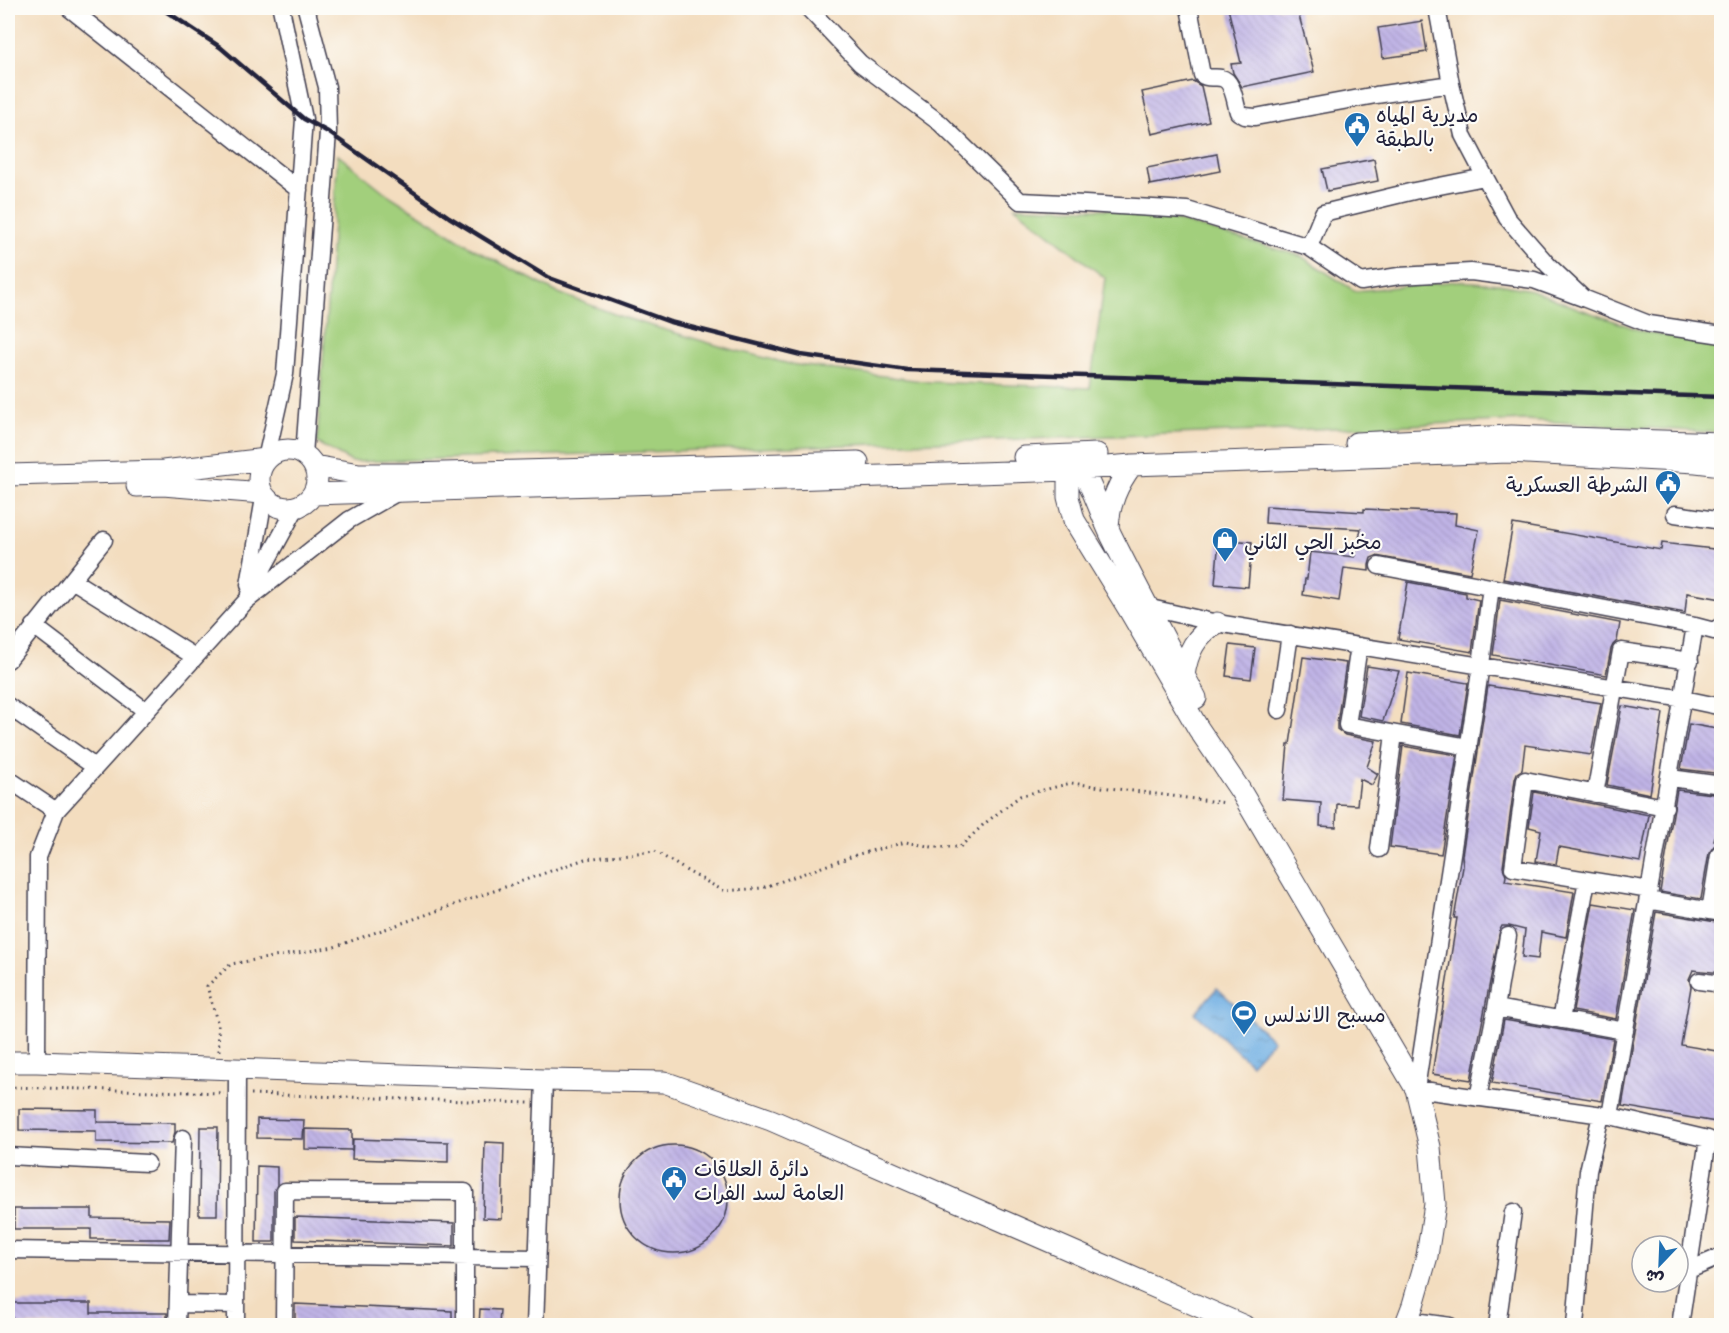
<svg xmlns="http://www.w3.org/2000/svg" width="1729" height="1333" font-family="'Playpen Sans','Playpen Sans Arabic',sans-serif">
  <defs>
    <pattern id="water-ripples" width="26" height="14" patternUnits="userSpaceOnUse" patternTransform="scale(1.5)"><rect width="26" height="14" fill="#70afe3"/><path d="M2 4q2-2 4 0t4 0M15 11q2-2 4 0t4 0" fill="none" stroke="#5c8eb9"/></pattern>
    <pattern id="building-back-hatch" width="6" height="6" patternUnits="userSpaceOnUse" patternTransform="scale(1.5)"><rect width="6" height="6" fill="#c0b4e6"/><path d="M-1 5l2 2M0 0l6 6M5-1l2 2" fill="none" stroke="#a59ac6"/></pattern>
  </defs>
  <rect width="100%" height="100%" fill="#fdfcf7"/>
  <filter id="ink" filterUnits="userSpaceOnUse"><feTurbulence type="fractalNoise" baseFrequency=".0167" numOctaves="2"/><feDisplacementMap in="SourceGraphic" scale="12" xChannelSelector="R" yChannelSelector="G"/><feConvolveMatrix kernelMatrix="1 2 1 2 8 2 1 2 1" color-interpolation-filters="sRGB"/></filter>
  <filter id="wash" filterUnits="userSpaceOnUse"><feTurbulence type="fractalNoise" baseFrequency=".008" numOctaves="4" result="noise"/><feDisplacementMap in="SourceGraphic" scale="24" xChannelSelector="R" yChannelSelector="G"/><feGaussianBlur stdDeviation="1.35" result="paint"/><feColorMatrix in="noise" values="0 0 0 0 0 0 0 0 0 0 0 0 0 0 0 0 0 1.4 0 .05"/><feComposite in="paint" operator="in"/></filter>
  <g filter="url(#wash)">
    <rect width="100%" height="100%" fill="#f3ddbf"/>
    <path fill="#a2cf7c" stroke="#62785c" stroke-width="1.5" d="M338,155L387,194L474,249L556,292L622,317L726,348L790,364L930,382L1090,388L1105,278L1015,207L1140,210L1301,256L1355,291L1458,281L1499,284L1532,290L1580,309L1645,332L1721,345V433L1526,420L1290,430L352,462L317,443Z"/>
    <path fill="url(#water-ripples)" stroke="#49688f" stroke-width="1.5" d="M1217,988L1273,1040L1251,1064L1195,1013Z"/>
    <g id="blocks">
      <path fill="url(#building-back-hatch)" d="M1228,8H1297L1314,72L1242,87L1233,73L1231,64L1241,63Z
        M1422,21L1427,52L1383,58L1378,28Z
        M1193,81L1201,86L1209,121L1152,134L1142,92Z
        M1217,154L1220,171L1150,185L1147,168Z
        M1374,159L1378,181L1327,191L1322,169Z
        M1266,506L1364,512V509L1456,513L1455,525L1479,530L1470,573L1376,556L1371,558L1369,565V571L1344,568L1339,601L1303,595L1305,579H1307L1310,552L1355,557L1361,529L1265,523Z
        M1513,524L1661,550L1662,543L1722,550V599L1687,593L1685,613L1503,579Z
        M1219,539L1252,542L1248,587L1215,584Z
        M1408,582L1466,593V597L1479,600L1472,652L1398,639Z
        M1500,600L1620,623L1617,641L1613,645L1611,649L1606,675L1493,655Z
        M1230,645L1255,648L1251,679L1226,676Z
        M1303,657L1346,663L1337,723V729L1345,735L1376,741L1367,767L1378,774L1372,785L1360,779L1357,805L1337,804L1336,827L1320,826L1321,803L1283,800L1288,744H1290Z
        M1367,666L1399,671L1383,721L1359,716Z
        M1408,673L1468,683L1460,735L1401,724Z
        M1488,686L1601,703L1591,755L1525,745L1522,770L1517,773L1515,779L1503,867L1506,876L1505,881L1574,892L1566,937L1541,932L1538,959L1522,957L1525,930L1509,926H1502L1500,930L1471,1080L1432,1074L1457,918H1454L1463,867L1462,856Z
        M1622,706L1663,713L1650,794L1607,785Z
        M1689,724L1722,730V774L1681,769Z
        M1403,746L1457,755L1441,854L1390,847Z
        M1677,790L1722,795L1714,841H1722V844L1714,846L1709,853L1701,899L1660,892Z
        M1534,792L1649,815L1640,862L1559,847L1556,864L1536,861L1541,830L1529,827Z
        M1593,903L1635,910L1616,1019L1573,1011Z
        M1656,912L1722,923V973L1693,970L1689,979L1691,987L1681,1045L1722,1052V1123L1622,1106Z
        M1504,1020L1613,1039L1602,1101L1492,1083Z
        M19,1109L97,1110V1122L175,1123V1132L172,1143L96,1142V1131L19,1130Z
        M257,1119L304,1120L303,1139L257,1138Z
        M200,1127H218L217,1215H199Z
        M305,1129L352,1130V1150L305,1149Z
        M353,1139L448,1142V1162L352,1159Z
        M485,1142L504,1143L502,1219L483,1218Z
        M620 1199a54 54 0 1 1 108 0a54 54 0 1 1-108 0Z
        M257,1166L277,1167V1185L274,1191V1242H256Z
        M14,1209H92V1218L170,1219L169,1239H91V1229H14Z
        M295,1217L454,1223V1246L295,1240Z
        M12,1303H91V1313H167V1326L12,1325Z
        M295,1304L452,1311V1326H295Z
        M480,1309L500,1310L499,1326H479Z"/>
    </g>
  </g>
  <g filter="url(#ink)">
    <use href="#blocks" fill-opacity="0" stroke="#413e4f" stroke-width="1.5"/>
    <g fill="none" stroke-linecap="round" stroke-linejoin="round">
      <g stroke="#413e4f" stroke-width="19">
        <path id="minor" d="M69,8L299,190
          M808,8L860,63L940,123L1020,201L1085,204L1187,210L1309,247L1361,282L1399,276L1471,272L1534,280L1583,298
          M1189,8L1202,75C1209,80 1214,76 1221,78C1233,80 1235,102 1238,112L1245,116L1255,117L1376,95L1451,84L1463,135L1485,177
          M1437,8L1451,84
          M1309,247L1323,213L1414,191L1485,177L1507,218L1548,265L1583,298L1649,324L1722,335
          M304,455L328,132L327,87L306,8
          M266,459L285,374L304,119L281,8
          M1675,514L1722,521
          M1379,566L1695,626L1714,631L1722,625
          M72,580L195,657
          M249,585L264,498
          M1496,588L1492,590L1490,594L1481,665L1416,1089L1610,1116L1708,1139L1722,1147
          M249,594L296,508
          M1140,607H1146L1217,623L1684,699L1722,707
          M34,626L146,711
          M1359,646L1347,725L1469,747
          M8,660L104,540
          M8,706L95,767
          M1279,710L1290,634
          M1670,778L1722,785
          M8,779L56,811
          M1595,794L1621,651L1690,661
          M1379,849L1394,734
          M1650,890L1513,868L1525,780L1665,807
          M1648,900L1722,913
          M1710,911L1719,855H1722
          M1699,981L1722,984
          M1496,1008L1625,1031
          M1561,1020L1587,880
          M37,1062L38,857L56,811L246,601L349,520L398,492
          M1478,1098L1496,1008L1508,936
          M1610,1116L1695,626
          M8,1156L147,1163
          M8,1250L537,1258
          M1689,1270L1722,1256
          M178,1304L236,1305
          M1407,1320L1450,1326
          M177,1326L183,1138
          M236,1326L237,1069
          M284,1326L285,1191L465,1192V1326
          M535,1326L544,1080
          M1497,1326L1513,1212
          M1575,1326L1588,1171L1601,1115
          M1680,1326L1708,1139"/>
      </g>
      <g stroke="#413e4f" stroke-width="23">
        <path id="major" d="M1356,443L1511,436L1722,443
          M259 479a29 29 0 1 1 58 0a29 29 0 1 1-58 0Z
          M1072,456L1068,483V497L1074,520L1128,608L1198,728L1240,790L1416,1089L1430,1147L1435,1204L1427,1256L1413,1305L1405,1326
          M1024,457L1097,454
          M1076,461C1092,483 1099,510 1111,535C1138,590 1167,643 1196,698
          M314,466L359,474H408L858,462
          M8,475L163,471L266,459
          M137,486L163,485L262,493
          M313,494L1069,470L1132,465L1509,452L1696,462L1722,465
          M1108,528C1109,504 1117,485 1132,465
          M1184,676C1187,652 1196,635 1217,623
          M8,1062H37L544,1080L664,1082L771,1120L1244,1326"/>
      </g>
      <path stroke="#413e4f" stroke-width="3" stroke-dasharray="1.5 4.5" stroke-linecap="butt" d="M219,1051L218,1025L207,986L231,964L334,947L585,859L655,851L687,871L724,891L762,888L859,854L906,842L932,847H960L984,824L1020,796L1071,783L1226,803
        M8,1087L224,1093
        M251,1094L529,1103"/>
      <use href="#minor" stroke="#fff" stroke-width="16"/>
      <use href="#major" stroke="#fff" stroke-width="21"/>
      <path stroke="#22223b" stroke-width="4.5" d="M161,8L220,47L304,119L328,132L449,217L547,277L670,322L801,355L907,370L1722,397"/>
    </g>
  </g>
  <defs>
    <g id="civic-pin" transform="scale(1.35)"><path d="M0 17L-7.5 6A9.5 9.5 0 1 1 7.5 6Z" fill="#1f6fb2" stroke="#fdfcf7"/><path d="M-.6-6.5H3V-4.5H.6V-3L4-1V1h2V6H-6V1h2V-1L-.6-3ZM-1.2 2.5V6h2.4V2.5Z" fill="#fff"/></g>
    <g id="shop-pin" transform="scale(1.35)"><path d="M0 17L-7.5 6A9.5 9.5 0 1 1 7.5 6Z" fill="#1f6fb2" stroke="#fdfcf7"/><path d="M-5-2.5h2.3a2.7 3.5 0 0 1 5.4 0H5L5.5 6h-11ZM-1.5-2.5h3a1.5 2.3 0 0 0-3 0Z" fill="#fff"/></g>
    <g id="stadium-pin" transform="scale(1.35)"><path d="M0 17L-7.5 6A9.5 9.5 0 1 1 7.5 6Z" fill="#1f6fb2" stroke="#fdfcf7"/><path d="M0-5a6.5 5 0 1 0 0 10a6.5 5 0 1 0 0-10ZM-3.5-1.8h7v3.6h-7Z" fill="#fff"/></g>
  </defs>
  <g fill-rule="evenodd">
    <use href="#civic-pin" x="1357" y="125"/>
    <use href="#civic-pin" x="1668" y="483"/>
    <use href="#shop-pin" x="1225" y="540"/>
    <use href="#stadium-pin" x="1244" y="1013"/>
    <use href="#civic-pin" x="674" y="1179"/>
  </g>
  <g text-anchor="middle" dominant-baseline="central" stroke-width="4.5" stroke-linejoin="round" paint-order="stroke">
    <g font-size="21" fill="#22223b" stroke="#fdfcf7" text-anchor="start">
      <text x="1376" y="113">مديرية المياه<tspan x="1376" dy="24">بالطبقة</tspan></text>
      <text x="1648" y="483" text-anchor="end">الشرطة العسكرية</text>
      <text x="1244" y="540">مخبز الحي الثاني</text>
      <text x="1264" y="1013">مسبح الاندلس</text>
      <text x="694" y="1167">دائرة العلاقات<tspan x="694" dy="24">العامة لسد الفرات</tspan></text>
    </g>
  </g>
  <rect width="1729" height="1333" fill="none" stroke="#fdfcf7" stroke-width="30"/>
  <g transform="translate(1660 1264) rotate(203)"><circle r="28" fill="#fdfcf7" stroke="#a5a5ac" stroke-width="1.5"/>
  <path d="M0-4.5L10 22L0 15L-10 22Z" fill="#1f6fb2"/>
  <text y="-9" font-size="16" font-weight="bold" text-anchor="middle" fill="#22223b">ش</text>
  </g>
</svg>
